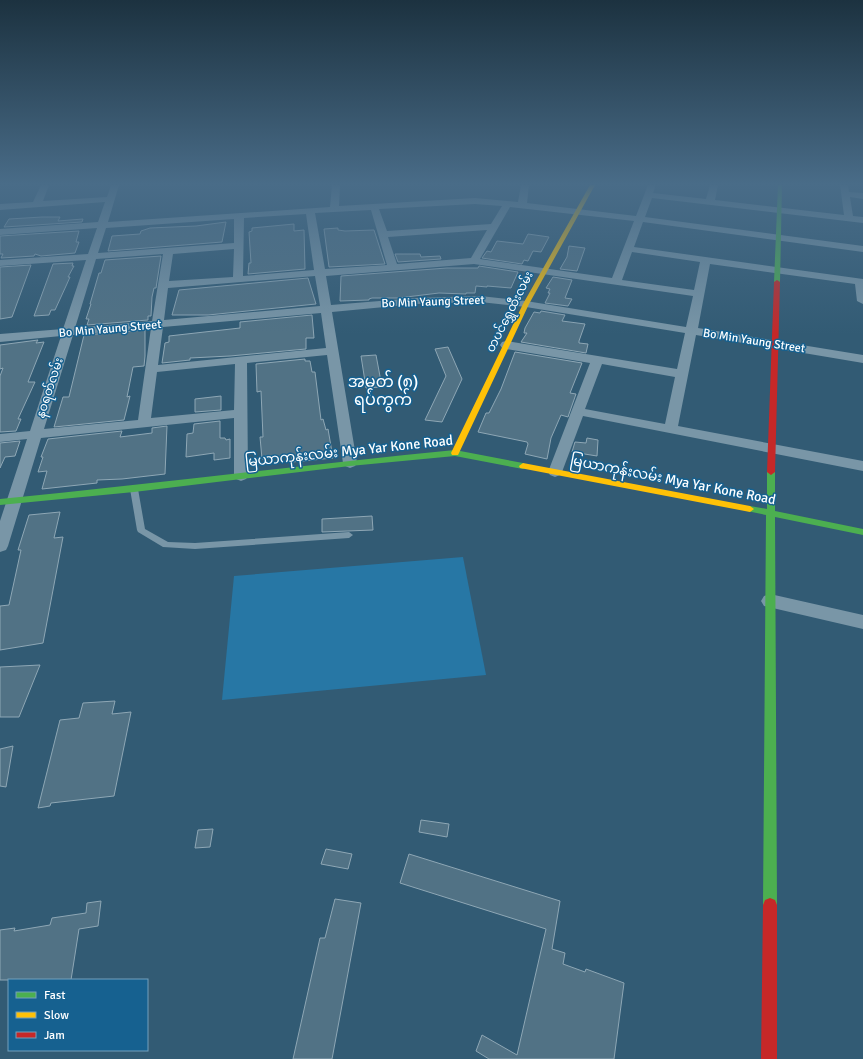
<svg xmlns="http://www.w3.org/2000/svg" width="863" height="1059" font-family="Signika,'Noto Sans Myanmar',sans-serif">
  <rect width="100%" height="100%" fill="#325b74"/>
  <path fill="#2777a5" d="M463,557L486,675L222,700L234,576Z"/>
  <path fill="#517285" stroke="#8ea7b5" d="M42,217H60L58,221L83,219L82,222L4,227L9,219Z
    M226,222L222,242L108,251L112,236L140,234L141,231L150,228L196,226Z
    M294,224V231L304,230L305,269L248,274L249,263H251L249,232L252,231V228Z
    M338,228V230L345,231L374,230L385,264L329,267L324,229Z
    M79,231L76,242H79L75,253L41,256L35,254L34,256L1,258L3,254H0V236Z
    M528,234L549,237L541,252L533,251L528,261L524,260L522,264L482,258L487,251L491,252L497,241L523,244Z
    M569,246L585,248L577,271L560,269L567,257Z
    M395,254H420L421,257L440,256L441,259L398,262Z
    M161,256L156,288H154L152,297L151,316H148V320L87,325L89,319H86L91,304H90L99,273H101L105,260Z
    M73,263L72,266H74L68,277H70L66,286L55,310H51L49,315L34,316L53,264Z
    M31,265L12,317L0,319V267Z
    M479,266L518,272L511,288L487,286V287L476,286L475,293H466V294L439,293L398,298H372L369,299V300L340,301L341,276L447,268H478Z
    M553,277L572,280L565,298L572,299L568,306L545,303L550,293H548L550,289L546,288Z
    M308,278L316,304L208,315H172L179,290Z
    M541,311L565,315L562,321L585,324L579,341V343L588,344L586,353L521,342L527,333H524L525,328L534,312L540,313Z
    M312,315L314,338H306V349L230,356L190,358V360L162,363L165,343L169,342V336L240,328V322Z
    M145,330V356L144,366L133,367L127,397L130,396L124,420L54,427L63,397H69L84,335Z
    M38,340L36,343L44,342L28,382H35L18,419H21L16,431L0,432V376L3,368L0,369V345Z
    M448,347L462,379L442,422L425,420L446,376L435,349Z
    M515,352L582,363L570,393L576,394L569,414L568,417L561,415L551,438L547,459L525,454L528,444L527,442L478,432L486,413H489L501,389Z
    M376,355L382,387L366,388L361,356Z
    M305,359V361H310L312,372H315L321,420L323,419L326,430L328,429L333,458L292,462V455L262,459L260,437H263L261,391L257,392L256,364Z
    M221,396V410L195,412V399Z
    M220,421V438H225L226,440L230,439V458L214,460V453L186,457L187,434L193,433L194,424Z
    M167,426L165,474L122,479L97,480V483L42,489L47,471L38,472L43,457H41L48,439L122,431L120,437L152,433V428Z
    M587,438L598,440L597,456L572,452L575,442L586,443Z
    M20,441L15,456L5,457L0,468V443Z
    M60,512L54,538L63,537L43,643L0,650V606L9,605L21,550H18L29,515Z
    M372,516L373,530L322,532V519Z
    M40,665L19,717H0V667Z
    M115,701L112,714L131,712L114,796L51,803L50,806L38,808L60,720L79,718L83,703Z
    M13,746L6,787L0,786V749Z
    M421,820L449,824L447,837L419,832Z
    M213,829L210,847L195,848L198,830Z
    M326,849L352,854L348,869L321,864Z
    M409,854L560,901L552,949L565,953L563,964L585,972L586,969L624,983L614,1059H489L476,1051L482,1035L517,1055L546,929L400,883Z
    M335,899L361,903L332,1059H293L320,938H325Z
    M101,901L98,926L79,929L71,980H0V930L15,928L14,931L50,925L52,918L86,913L87,903Z"/>
  <g fill="none" stroke-linecap="round" stroke-linejoin="round">
    <path fill="#7996a7" fill-rule="evenodd" d="M131,487H134L138,489L145,529L168,542L195,543L349,532L353,535L349,538L195,549L163,547L138,532L137,530L130,489Z"/>
    <path fill="#7996a7" fill-rule="evenodd" d="M41,185H49L43,201L107,197L111,185H119L108,222L330,207L332,185H340L339,206L475,198L518,202L521,185H529L527,203L636,216L648,185H656L653,193L706,199L710,185H718L715,200L844,215L840,185H848L849,192L863,193V199L850,197L853,216L863,217V223L652,198L645,217L863,246V252L643,222L634,247L863,279V304L857,301L855,284L710,264L698,328L863,355V363L696,335L678,426L863,461V471L583,416L562,472L560,475L555,477L550,475L548,472L590,363L506,349L502,348L500,345L502,342L506,341L677,369L685,333L526,307L480,302L416,304L332,312L357,463L355,466L350,468L345,466L343,463L327,355L247,363L248,476L246,479L241,481L236,479L234,476V418L41,438L8,546L6,550L0,552V521L27,439L0,442V434L30,431L61,336L0,342V334L63,329L86,260L0,266V260L88,254L97,228L0,235V229L98,222L105,202L0,210V204L33,202ZM475,204L502,206L491,224L387,231L379,209ZM510,207L634,221L612,278L480,259ZM371,210L387,265L325,269L315,213ZM306,214L314,270L243,276L244,218ZM234,219V243L98,253L106,228ZM487,230L471,258L397,264L388,237ZM234,249L233,277L169,281L173,254ZM632,252L700,262L694,290L622,280ZM163,254L152,321L75,328L96,259ZM474,264L693,296L686,327L526,301L480,296L416,298L331,305L326,276ZM315,276L320,306L164,320L168,288ZM321,313L326,348L158,365L163,327ZM151,328L138,420L44,429L73,335ZM235,364L234,410L151,418L157,372ZM602,364L675,377L665,424L585,409Z
      M770,594L863,615V629L764,606L761,601L764,596Z"/>
    <path fill="#4caf50" fill-rule="evenodd" d="M778,185H782L780,282L777,284L774,282Z
      M455,450L523,463L527,466L523,469L455,456L350,466L134,492L0,505V499C152,484 303,465 455,450Z
      M771,469L775,472V511L863,529V535L775,517L777,905L775,910L770,912L765,910L763,905L766,515L747,511L746,509L750,506L767,509V472Z"/>
    <path fill="#ffc107" fill-rule="evenodd" d="M590,185H595L529,304L459,453L458,455H452L451,453L523,304Z
      M523,463L750,506L754,509L750,512L520,468L519,466Z"/>
    <path fill="#c62828" fill-rule="evenodd" d="M777,280L780,282L775,472L771,475L767,472L774,282Z
      M770,898L775,900L777,905V1059H761L763,905L765,900Z"/>
  </g>
  <linearGradient id="sky" x2="0" y2="1"><stop stop-color="#1c3240"/><stop offset="0.55" stop-color="#496c88"/><stop offset="1" stop-color="#496c88" stop-opacity="0"/></linearGradient>
  <rect width="863" height="334" fill="url(#sky)"/>
  <g text-anchor="middle" dominant-baseline="central" stroke-width="3" stroke-linejoin="round" paint-order="stroke">
    <g font-size="12" fill="#fff" stroke="#166190">
      <text transform="translate(433 302) rotate(-2)">Bo Min Yaung Street</text>
      <text transform="translate(510 312) rotate(-63)">တပင်ရွှေထီးလမ်း</text>
      <text transform="translate(110 329) rotate(-5)">Bo Min Yaung Street</text>
      <text transform="translate(754 341) rotate(9)">Bo Min Yaung Street</text>
      <text transform="translate(50 388) rotate(-72)">နဝရတ်လမ်း</text>
    </g>
    <g font-size="14" fill="#fff" stroke="#166190">
      <text transform="translate(349 451) rotate(-6)">မြယာကုန်းလမ်း Mya Yar Kone Road</text>
      <text transform="translate(673 480) rotate(11)">မြယာကုန်းလမ်း Mya Yar Kone Road</text>
    </g>
    <g font-size="16" fill="#fff" stroke="#166190">
      <text x="383" y="382">အမှတ် (၈)<tspan x="383" dy="18">ရပ်ကွက်</tspan></text>
    </g>
  </g>
  <rect x="8" y="979" width="140" height="72" fill="#166190" stroke="#73a0bc"/>
  <rect x="16" y="992" width="20" height="6" fill="#4caf50" stroke="#73a0bc"/>
  <text x="44" y="999" font-size="12" fill="#ffffff">Fast</text>
  <rect x="16" y="1012" width="20" height="6" fill="#ffc107" stroke="#73a0bc"/>
  <text x="44" y="1019" font-size="12" fill="#ffffff">Slow</text>
  <rect x="16" y="1032" width="20" height="6" fill="#c62828" stroke="#73a0bc"/>
  <text x="44" y="1039" font-size="12" fill="#ffffff">Jam</text>
</svg>
